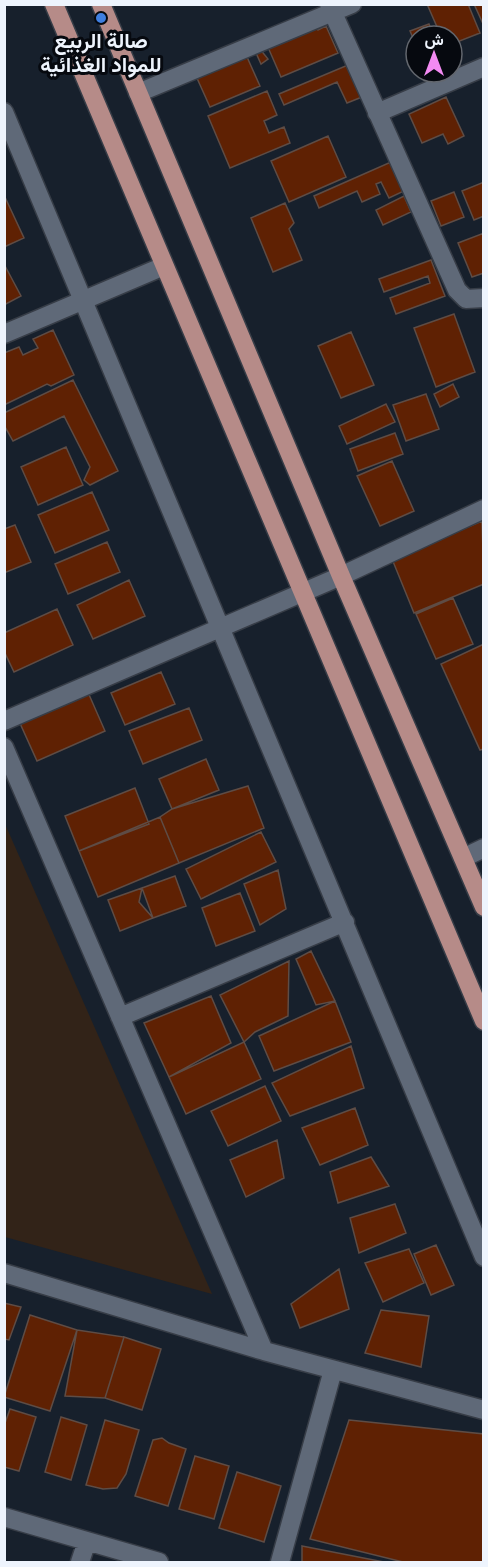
<svg xmlns="http://www.w3.org/2000/svg" width="488" height="1567" font-family="'IBM Plex Sans',Vazirmatn,sans-serif">
  <rect width="100%" height="100%" fill="#17202c"/>
  <path fill="#322318" d="M4,824H5L212,1294L5,1237Z"/>
  <path fill="#5f2103" stroke="#5e4c45" stroke-width="1.5" d="M427,4H468L480,33L452,44V36H441Z
    M474,4H484V26Z
    M316,24L318,30L326,26L338,53L281,77L267,45Z
    M429,24L434,36H416V45L410,31Z
    M260,49L268,59L261,64L256,53L247,57L260,86L210,107L196,76Z
    M348,65L362,97L347,103L337,82L284,105L279,94Z
    M267,91L277,115L264,121L269,133L284,127L290,143L230,168L208,116Z
    M446,97L464,136L448,144L443,134L422,143L409,114Z
    M328,136L346,177L289,202L271,161Z
    M391,162L404,191L389,198L381,182L376,184L380,194L362,202L357,191L319,208L314,196Z
    M484,182V216L474,220L462,191Z
    M454,192L464,217L441,226L431,201Z
    M4,195L24,238L4,247Z
    M404,196L411,212L383,225L376,210Z
    M285,203L294,223L289,229L302,260L273,272L251,218Z
    M484,233V273L472,277L458,243Z
    M431,260L445,296L396,314L390,298L430,283L428,276L384,292L379,279Z
    M4,264L21,296L4,305Z
    M454,314L475,372L436,387L414,328Z
    M53,330L74,375L51,386L47,384L4,405V353L19,347L23,355L38,348L33,339Z
    M351,332L374,385L341,398L318,346Z
    M73,380L118,471L90,485L84,480L90,467L64,416L13,441L4,425V413Z
    M453,384L459,397L440,407L434,394Z
    M426,394L439,429L406,441L393,405Z
    M386,404L395,422L347,444L339,426Z
    M395,433L403,454L358,471L350,449Z
    M66,447L83,485L38,505L21,467Z
    M392,461L414,511L380,526L357,476Z
    M92,492L109,530L55,553L38,515Z
    M482,521L484,584L414,613L392,559Z
    M15,525L31,562L4,573V529Z
    M107,542L120,572L68,594L55,564Z
    M129,580L145,616L93,639L77,605Z
    M453,598L473,644L436,659L416,614Z
    M57,609L73,645L14,672L4,651V633Z
    M484,644V749L480,750L441,664Z
    M161,672L175,704L125,725L111,693Z
    M87,690L105,731L37,761L19,721Z
    M189,708L202,740L143,764L129,731Z
    M206,759L219,790L172,809L159,779Z
    M248,786L264,828L179,863L160,817L172,809Z
    M135,788L149,824L79,851L65,816Z
    M160,817L179,863L98,897L79,851Z
    M261,832L276,862L201,899L186,869Z
    M278,870L286,909L260,925L244,884Z
    M175,876L186,906L153,918L142,888Z
    M142,888L139,902L153,918L120,931L108,900Z
    M240,893L255,931L216,946L202,908Z
    M311,951L335,1001L316,1005L296,959Z
    M289,961L288,1016L255,1032L244,1042L220,995Z
    M211,996L231,1043L169,1077L144,1023Z
    M335,1001L351,1042L274,1071L259,1036Z
    M244,1042L261,1079L186,1114L169,1077Z
    M351,1046L364,1088L290,1116L272,1083Z
    M265,1086L281,1121L228,1146L211,1111Z
    M355,1108L368,1145L320,1165L302,1128Z
    M277,1140L284,1178L246,1197L230,1160Z
    M371,1157L389,1186L338,1203L330,1172Z
    M395,1204L406,1233L359,1253L350,1218Z
    M436,1245L454,1285L431,1295L414,1254Z
    M409,1249L424,1283L383,1302L365,1263Z
    M339,1269L349,1309L300,1328L291,1304Z
    M4,1303L21,1307L9,1340L4,1339Z
    M381,1310L429,1316L421,1367L365,1353Z
    M30,1315L77,1330L50,1411L4,1397Z
    M77,1330L124,1337L105,1398L65,1396Z
    M124,1337L161,1349L142,1410L105,1398Z
    M10,1409L36,1417L19,1471L4,1467V1426Z
    M61,1417L87,1425L71,1480L45,1472Z
    M105,1420L139,1430L126,1474L117,1488L103,1489L86,1485Z
    M349,1420L484,1434V1562H403L310,1539Z
    M162,1438L169,1443L186,1449L168,1506L135,1496L153,1440Z
    M195,1456L229,1466L214,1519L179,1509Z
    M237,1472L281,1486L264,1542L219,1528Z
    M302,1546L384,1562H302Z"/>
  <g fill="none" stroke-linecap="round" stroke-linejoin="round">
    <g stroke="#373d47" stroke-width="21">
      <path id="street" d="M329,4L457,290L466,299L484,298
        M138,93L352,4
        M4,112L484,1257
        M377,113L484,67
        M4,334L164,266
        M4,721L341,576L484,509
        M4,747L264,1351
        M463,858L484,848
        M120,1017L345,922
        M4,1273L264,1351L484,1410
        M4,1517L159,1562
        M80,1562L87,1541
        M280,1562L333,1370"/>
    </g>
    <g stroke="#373d47" stroke-width="21">
      <path id="primary" d="M54,4L484,1021
        M101,4L341,576L484,907"/>
    </g>
    <use href="#street" stroke="#5f6978" stroke-width="18"/>
    <use href="#primary" stroke="#b68b88" stroke-width="18"/>
  </g>
  <circle fill="#3f7fe0" stroke="#06090f" stroke-width="2" cx="101" cy="18" r="6"/>
  <g text-anchor="middle" dominant-baseline="central" stroke-width="6" stroke-linejoin="round" paint-order="stroke">
    <g font-size="21" font-weight="bold" fill="#eef4fd" stroke="#06090f">
      <text x="101" y="40">صالة الربيع<tspan x="101" dy="24">للمواد الغذائية</tspan></text>
    </g>
  </g>
  <rect width="488" height="1567" fill="none" stroke="#eef4fd" stroke-width="12"/>
  <g transform="translate(434 54)"><circle r="28" fill="#06090f" stroke="#63676e" stroke-width="1.5"/>
  <path d="M0-4.5L10 22L0 15L-10 22Z" fill="#f38af2"/>
  <text y="-9" font-size="16" font-weight="bold" text-anchor="middle" fill="#eef4fd">ش</text>
  </g>
</svg>
